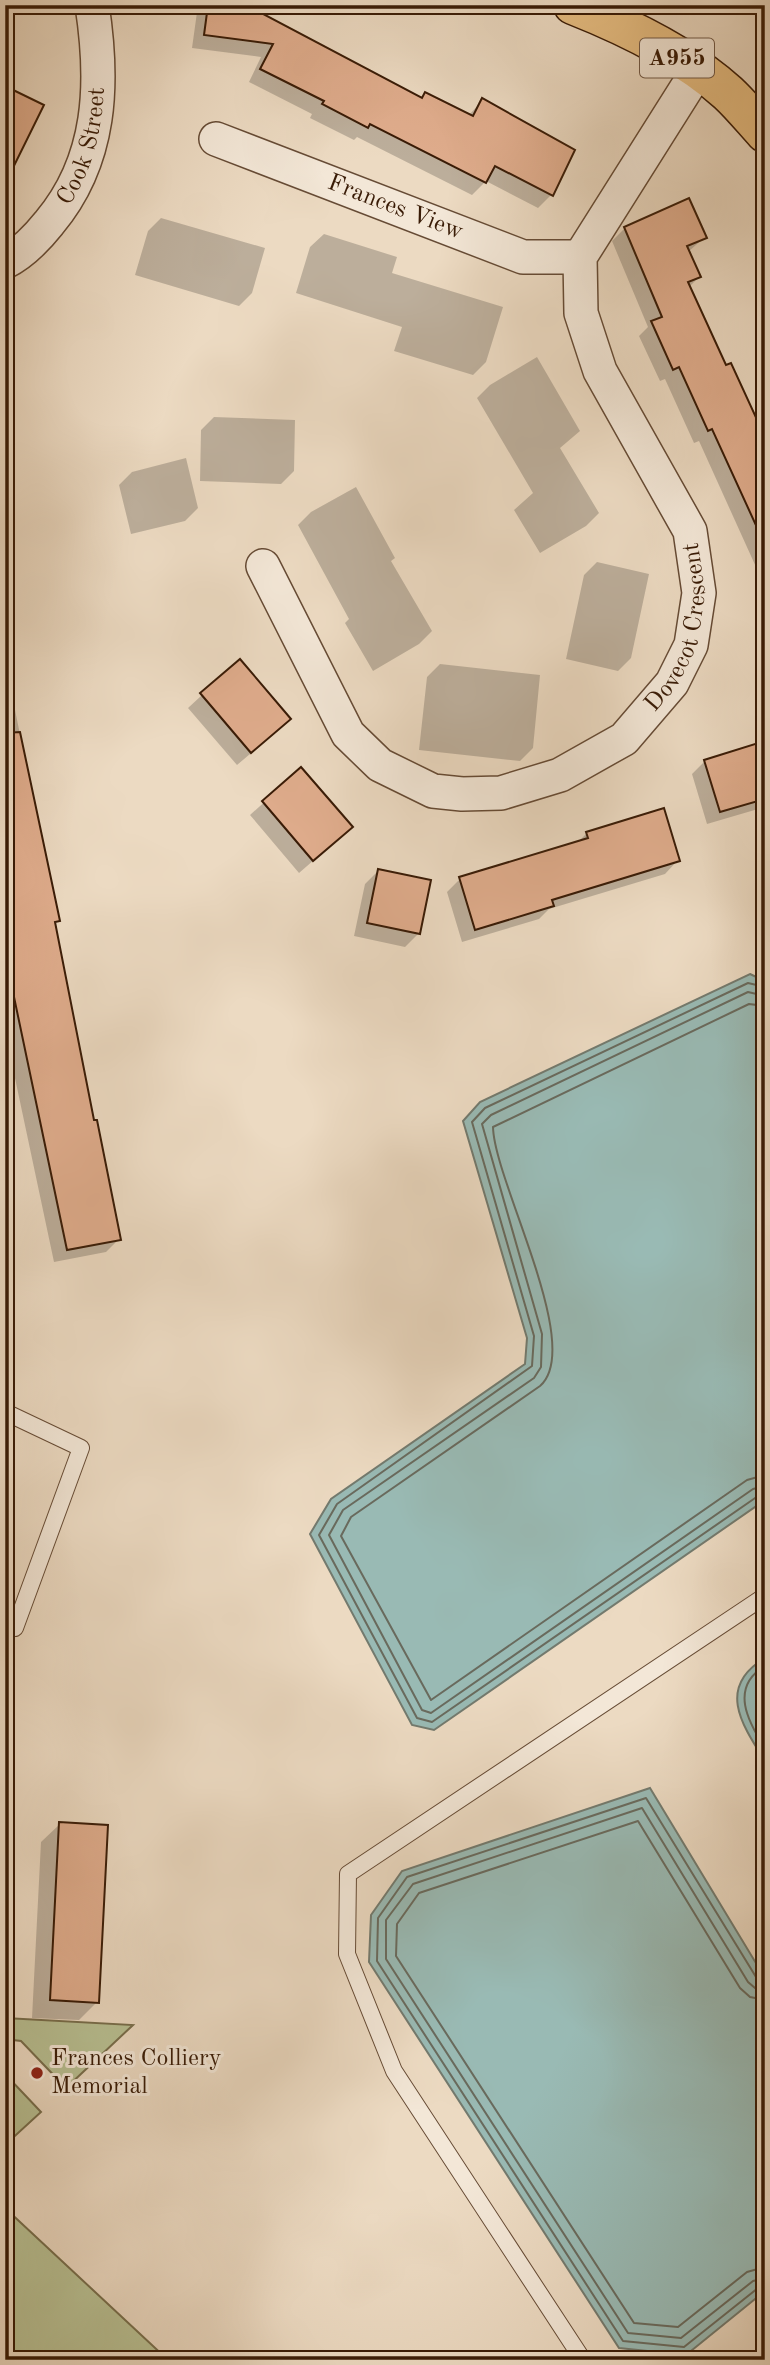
<svg xmlns="http://www.w3.org/2000/svg" width="770" height="2365" font-family="'Old Standard TT',serif">
  <rect width="100%" height="100%" fill="#ecdac2"/>
  <filter id="stains"><feTurbulence type="fractalNoise" baseFrequency=".00286" numOctaves="4"/><feColorMatrix values="0 0 0 0 .2 0 0 0 0 .09 0 0 0 0 .02 0 0 0 .5 -.17"/></filter>
  <radialGradient id="worn" r=".72"><stop offset=".6" stop-color="#630" stop-opacity="0"/><stop offset="1" stop-color="#630" stop-opacity=".3"/></radialGradient>
  <path fill="#b8c093" stroke="#786e4c" stroke-width="2" d="M5,2018L133,2025L66,2088L21,2041L5,2039Z
    M5,2074L41,2112L5,2145Z
    M5,2208L168,2360H5Z"/>
  <path fill="#99bab4" stroke="#737a6e" stroke-width="2" d="M750,974L765,981V1500L434,1730L412,1725L310,1534L331,1499L525,1364L527,1338L463,1121L480,1102Z
    M765,1658V1761C742,1725 716,1687 765,1658Z
    M650,1788L765,1978V2291L686,2355L619,2348L369,1962L371,1915L402,1871Z"/>
  <path fill="#0003" d="M198,5H262L261,15L420,99L425,94L468,116L482,101L551,195L538,208L486,181L472,195L357,137L354,140L310,118L312,114L249,82L261,57L192,48Z
    M161,218L265,248L252,293L239,306L135,275L148,231Z
    M625,228L705,237L688,252L699,277L689,287L725,367L759,428H765V563L756,567L699,441L694,443L665,379L660,381L639,336L648,327L612,241Z
    M324,234L397,257L392,273L503,307L486,362L473,375L394,351L402,327L296,293L310,247Z
    M537,357L580,431L560,448L599,513L586,526L540,553L514,510L533,493L477,398L490,385Z
    M214,417L295,420L294,471L281,484L200,481L201,430Z
    M186,458L198,508L185,521L131,534L119,485L132,472Z
    M356,487L395,558L391,561L432,631L419,644L373,671L345,623L349,619L298,525L311,512Z
    M597,562L649,574L631,658L618,671L566,659L584,575Z
    M239,661L276,732L237,765L188,708Z
    M440,664L540,675L533,748L520,761L419,750L427,677Z
    M13,700L58,921L54,925L119,1239L106,1252L54,1262L5,1031V701Z
    M765,743V807L707,824L692,774L705,761Z
    M301,769L337,840L299,873L250,815Z
    M587,833L678,860L665,874L549,909L539,919L462,942L447,892L460,879L577,843Z
    M378,871L419,933L405,947L354,936L365,884Z
    M60,1824L97,2002L79,2020L32,2018L41,1842Z"/>
  <g fill="none" stroke-linecap="round" stroke-linejoin="round">
    <path stroke="#696a5d" stroke-width="2" d="M765,987L748,983L485,1108L472,1122L534,1336L532,1366L337,1504L319,1535L417,1718L432,1722L758,1496L765,1495
      M765,996L748,992L491,1115L482,1124L542,1334L541,1367L534,1378L343,1510L329,1535L422,1710L431,1713L753,1489L765,1486
      M765,1006L749,1004L493,1127C494,1181 585,1347 540,1386L351,1517L341,1536L431,1700L747,1480L765,1475
      M765,1666C729,1687 748,1722 765,1748
      M765,1981L756,1977L646,1798L407,1877L378,1918L377,1961L623,2341L684,2347L758,2288L765,2287
      M765,1989L755,1988L748,1982L642,1808L413,1884L386,1920V1959L628,2333L681,2338L753,2281L765,2278
      M765,2000L750,1997L740,1988L638,1821L419,1893L397,1924L396,1956L634,2323L678,2327L747,2272L765,2267"/>
  </g>
  <path fill="#dfac8c" stroke="#391b06" stroke-width="2" d="M208,5H264L263,14L422,98L425,92L473,116L482,98L575,150L553,196L495,166L486,183L370,124L368,128L322,104L324,101L260,69L273,44L204,35Z
    M5,86L44,105L5,184Z
    M689,198L707,238L687,246L701,277L688,282L726,365L731,363L765,437V545L712,429L708,431L679,367L673,370L651,321L662,317L624,227Z
    M240,659L291,719L251,753L200,693Z
    M20,732L60,921L55,922L94,1120H97L121,1240L67,1250L5,954V733Z
    M765,741V799L720,812L704,760Z
    M301,767L353,827L313,861L262,801Z
    M664,808L680,861L552,900L554,906L475,930L459,877L588,838L586,832Z
    M378,869L431,880L420,934L367,923Z
    M59,1822L108,1825L99,2003L50,2000Z"/>
  <g fill="none" stroke-linecap="round" stroke-linejoin="round">
    <g stroke="#664b35" stroke-width="18">
      <path id="lane" d="M5,1412L81,1448L15,1628
        M583,2360L394,2071L347,1954L348,1874L765,1596"/>
    </g>
    <g stroke="#664b35" stroke-width="36">
      <g id="street">
        <path id="s1" d="M216,139L523,257H580"/>
        <path id="s2" d="M5,262C23,253 37,238 49,223C102,160 104,83 92,5"/>
        <path id="s3" d="M263,566L348,734L380,765L433,791L462,794L501,793L560,775L624,739L672,683L691,645L699,593L690,531L600,371L581,313L580,257L698,70"/>
      </g>
    </g>
    <g stroke="#391b06" stroke-width="41">
      <path id="primary" d="M573,5C626,26 686,55 728,93C741,105 753,120 765,133"/>
    </g>
    <use href="#lane" stroke="#f3e7d7" stroke-width="16"/>
    <use href="#street" stroke="#f3e7d7" stroke-width="33"/>
    <use href="#primary" stroke="#e6bd81" stroke-width="38"/>
  </g>
  <circle fill="#8f2418" stroke="#f3e7d7" stroke-width="2.5" cx="37" cy="2073" r="7"/>
  <g text-anchor="middle" dominant-baseline="central" stroke-width="6" stroke-linejoin="round" paint-order="stroke">
    <rect fill="#f3e7d7" stroke="#715845" stroke-width="2" x="640" y="38.5" width="74" height="39" rx="5"/>
    <g font-size="23" font-weight="bold" fill="#391b06">
      <text x="677" y="58">A955</text>
    </g>
    <g font-size="24" fill="#391b06" stroke="#f3e7d7">
      <text stroke="none"><textPath href="#s2" startOffset="145">Cook Street</textPath></text>
      <text stroke="none"><textPath href="#s1" startOffset="192">Frances View</textPath></text>
      <text stroke="none"><textPath href="#s3" startOffset="625">Dovecot Crescent</textPath></text>
    </g>
    <g font-size="24" fill="#391b06" stroke="#f3e7d7" text-anchor="start">
      <text x="51" y="2059">Frances Colliery<tspan x="51" dy="28">Memorial</tspan></text>
    </g>
  </g>
  <rect width="770" height="2365" fill="none" stroke="#ecdac2" stroke-width="28"/>
  <rect x="7" y="7" width="756" height="2351" fill="none" stroke="#391b06" stroke-width="3.5"/>
  <rect x="14" y="14" width="742" height="2337" fill="none" stroke="#391b06" stroke-width="2"/>
  <rect width="100%" height="100%" filter="url(#stains)"/>
  <rect width="100%" height="100%" fill="url(#worn)"/>
</svg>
